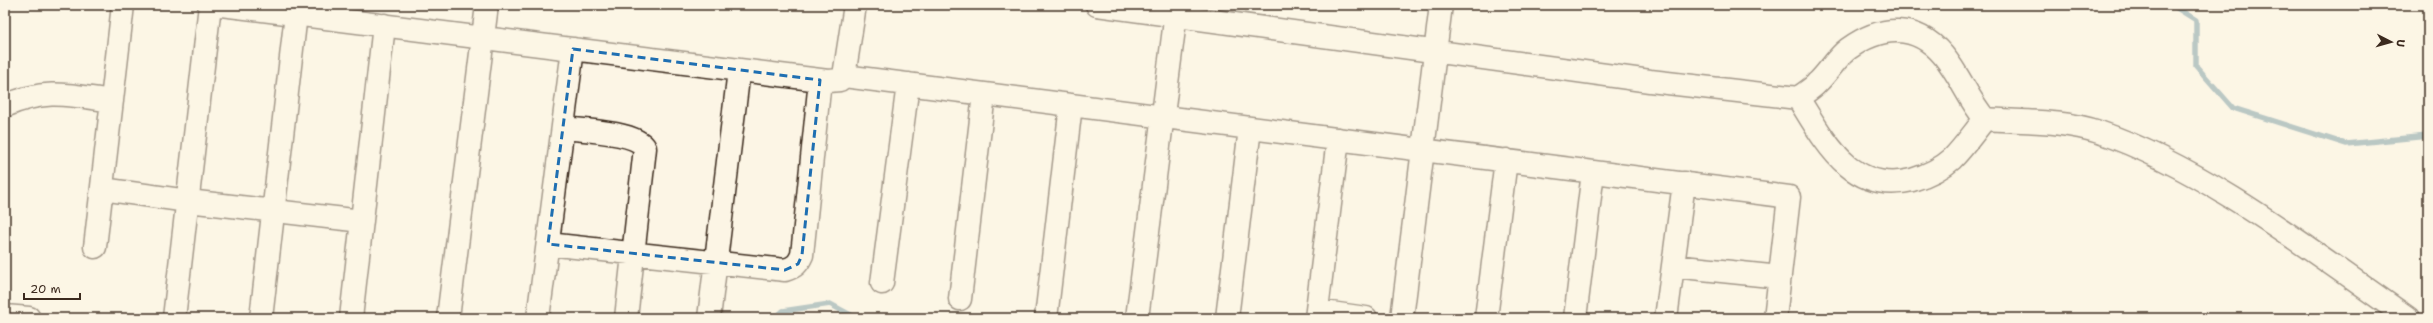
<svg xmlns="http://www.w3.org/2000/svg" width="2433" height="323" font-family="'Shantell Sans',sans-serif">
  <rect width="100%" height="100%" fill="#fcf5e5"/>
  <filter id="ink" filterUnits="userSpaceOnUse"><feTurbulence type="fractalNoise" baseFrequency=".025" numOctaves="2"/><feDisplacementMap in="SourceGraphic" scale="8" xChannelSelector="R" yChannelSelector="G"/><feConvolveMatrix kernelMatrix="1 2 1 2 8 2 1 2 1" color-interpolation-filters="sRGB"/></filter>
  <g filter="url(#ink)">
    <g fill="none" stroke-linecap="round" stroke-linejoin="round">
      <path stroke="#6c909b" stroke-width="5.5" d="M2172,5L2196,20V66L2233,108L2346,144L2428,136
        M775,318L783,311L830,304L856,318"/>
      <g stroke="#3b2a1e" stroke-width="25">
        <path id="minor" d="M221,5L828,81L840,80L844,76L855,5
          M1097,5L1650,81L1798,98C1804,93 1812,89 1817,83C1828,73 1836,58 1848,49C1881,25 1916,23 1943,55C1960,75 1968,99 1985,119C2023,122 2063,120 2099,132C2207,169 2314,253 2408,318
          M844,76L1789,197L1775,318
          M1798,98C1825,141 1851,195 1912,180C1925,176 1941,169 1952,159C1964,147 1974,132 1985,119
          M5,106C46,88 69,95 112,101
          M563,128C581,130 637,132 645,148L626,318
          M102,189L188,201L362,221
          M548,244L785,270C795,267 798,264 802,255L820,80
          M95,247L123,5
          M1673,266L1780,277
          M882,283L908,84
          M960,299L984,94
          M1317,311L1366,318
          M5,316L29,318
          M174,318L210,5
          M261,318L296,14
          M351,318L384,25
          M448,318L487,5
          M538,318L573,49
          M709,318L739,70
          M1046,318L1071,105
          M1137,318L1177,5
          M1227,318L1250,128
          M1316,318L1338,139
          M1402,318L1441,5
          M1486,318L1506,160
          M1575,318L1593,172
          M1666,318L1684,183"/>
      </g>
      <use href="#minor" stroke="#fcf5e5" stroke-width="22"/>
    </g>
  </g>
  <path d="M0 0H2433V323H0ZM573,49L820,80L802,255L798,264L785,270L548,244Z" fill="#fcf5e5" fill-opacity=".55" fill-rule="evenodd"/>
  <path fill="none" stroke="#1f6fb2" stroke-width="3" stroke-dasharray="8 5" stroke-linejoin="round" d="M573,49L820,80L802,255L798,264L785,270L548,244Z"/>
  <rect width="2433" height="323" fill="none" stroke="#fcf5e5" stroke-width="20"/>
  <rect x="10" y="10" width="2413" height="303" fill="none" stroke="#3b2a1e" stroke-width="1.5" filter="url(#ink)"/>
  <g transform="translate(2391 42) rotate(96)" stroke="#fcf5e5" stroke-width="3" paint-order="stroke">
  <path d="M0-3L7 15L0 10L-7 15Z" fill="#3b2a1e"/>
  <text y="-6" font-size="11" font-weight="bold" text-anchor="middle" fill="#3b2a1e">U</text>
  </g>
  <path d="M24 293v6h56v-6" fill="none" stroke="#3b2a1e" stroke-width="2"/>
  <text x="30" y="293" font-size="12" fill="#3b2a1e" stroke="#fcf5e5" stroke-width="3" paint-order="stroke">20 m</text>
</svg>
